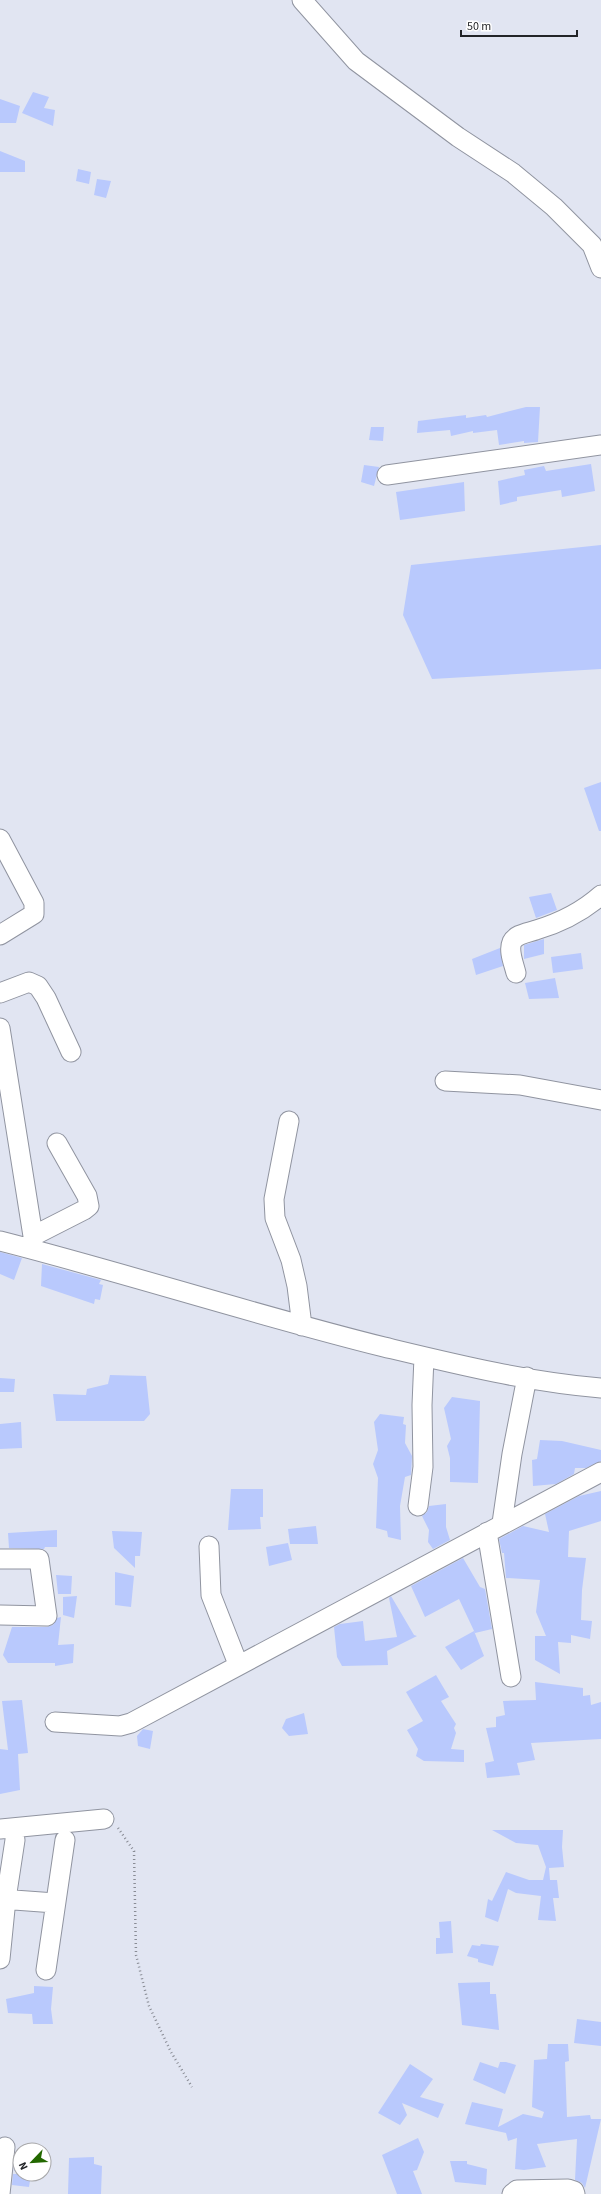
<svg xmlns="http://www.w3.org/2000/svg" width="601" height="2194" font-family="'Source Sans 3',sans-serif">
  <rect width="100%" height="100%" fill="#e1e5f2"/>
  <path fill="#b9c9fd" d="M33,92L49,97L44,108L55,110L53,126L22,113Z
    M0,99L20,106L16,123H0Z
    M0,151L25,161V172H0Z
    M78,169L91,172L89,184L76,181Z
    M97,179L111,181L106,198L94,195Z
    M526,407H540L538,442L524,443V441L499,445L497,430L473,433V431L451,436L450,430L417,433L418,421L466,415V418L486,415L487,417Z
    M371,427H384L383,441L369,440Z
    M591,464L595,491L562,497L561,490L517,497V501L500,505L498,481L525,475L524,470L544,466L546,471Z
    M364,465L379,467L374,486L361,482Z
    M464,482L465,511L400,520L396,492Z
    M601,545V669L432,679L403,615L411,565Z
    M601,782V831H599L584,788Z
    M551,893L557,910L536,918L529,897Z
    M544,939V954L524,959V945Z
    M500,948L503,966L476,975L472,959Z
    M581,953L583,969L553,973L551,957Z
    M555,978L559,998L529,999L525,983Z
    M0,1252L22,1258L14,1280L0,1274Z
    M42,1264L101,1280L99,1284L103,1285L100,1300L95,1299L94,1304L41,1286Z
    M110,1375L146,1376L150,1414L144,1421H56L53,1394L86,1395L87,1389L108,1384Z
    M0,1378L15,1379L14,1392H0Z
    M452,1397L480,1401L478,1483L450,1482V1458L447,1446L451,1439L444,1408Z
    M380,1414L404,1417L403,1424L406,1425L405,1443L412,1456L411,1475L405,1477L400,1506L401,1540L388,1537L387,1531L376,1528L378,1478L373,1464L378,1450L374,1422Z
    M21,1422L22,1448L0,1449V1424Z
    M540,1440L562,1441L601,1450V1461L586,1468H575L574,1474L556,1484L533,1486L532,1460L537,1459Z
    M231,1489H263V1517H260L261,1529L228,1530Z
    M601,1491V1521L569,1531L568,1557L586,1558L582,1590L581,1620L592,1621L590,1639L571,1635V1643L558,1642L560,1674L535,1660V1636H546L536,1612L540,1580L506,1578L504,1553H502L499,1539L523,1526L549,1532L545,1514L579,1496Z
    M446,1504V1527L450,1540L433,1549L428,1542L429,1530L422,1516L427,1512L429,1506Z
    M316,1526L318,1544H290L288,1529Z
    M57,1530V1547H45L44,1549L9,1548L8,1533Z
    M112,1531L142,1532L140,1556H135V1568L114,1548Z
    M288,1543L292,1560L269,1566L266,1547Z
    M463,1558L480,1587L485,1589L492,1629L475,1633L459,1599L425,1617L411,1586Z
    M115,1572L134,1576L131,1607L115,1605Z
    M56,1575L72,1576L71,1594H58Z
    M77,1596L74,1618L63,1615V1597Z
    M391,1596L414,1635L417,1636L387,1651L388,1665L342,1666L337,1657L334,1627L340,1624L363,1621L365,1641L397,1637L389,1598Z
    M61,1617L58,1645L74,1644L73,1663L55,1666V1663H8L3,1655L12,1627H47L53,1625L57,1618Z
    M474,1631L484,1656L461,1670L445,1647Z
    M436,1675L449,1697L441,1701L456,1724L454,1728L456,1733L451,1749L464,1750V1762L424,1761L416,1756L418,1749L407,1730L423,1721L406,1692Z
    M535,1682L583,1688V1696L590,1695L591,1705L601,1702V1739L531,1743L535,1760L517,1763L520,1775L487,1778L485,1763L494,1761L486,1728L496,1727V1717L505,1715L503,1701L536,1700Z
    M22,1700L28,1753L18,1754L20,1790L0,1794V1749L8,1750L2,1701Z
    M304,1713L308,1734L289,1736L282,1728L286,1719Z
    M143,1729L153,1731L150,1749L138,1746L137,1736Z
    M492,1830H563L562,1847L564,1867L549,1868L550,1880H557L559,1898H553L556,1921L538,1920L541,1896L516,1893L508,1889L498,1922L485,1917L488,1899L492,1901L506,1872L529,1880H543L546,1867L538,1845L516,1843Z
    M451,1921L453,1953L436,1954V1938H440L439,1922Z
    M481,1944L499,1946L493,1966L478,1962V1959L467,1956L472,1945L480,1946Z
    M490,1982V1994H496L499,2030L462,2025L458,1983Z
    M34,1986L53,1987L51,2009L53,2024H33L32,2014L8,2013L6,1999L34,1993Z
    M577,2019L601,2022V2046L574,2043Z
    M548,2044H568L569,2061L565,2062L567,2117L590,2115L591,2119H601L585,2188L582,2183L575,2180L577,2139L537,2144L546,2167L524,2170L515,2169L517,2138L508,2141L506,2133L465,2124L472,2102L503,2109L498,2127L523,2114L542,2118L544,2112L532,2107L534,2060L547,2059Z
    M480,2062L498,2068L500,2062H506L516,2065L505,2094L473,2080Z
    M410,2064L433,2079L420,2097L444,2104L438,2118L402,2103L407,2115L400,2125L378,2113Z
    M418,2138L424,2152L417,2170L413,2171L422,2194H397L382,2155Z
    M15,2155L20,2156V2171H14Z
    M94,2157V2164L102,2166L101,2194H68L69,2158Z
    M450,2161H467V2164L487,2169L486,2185L455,2182Z
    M13,2174H31L29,2187L12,2185Z"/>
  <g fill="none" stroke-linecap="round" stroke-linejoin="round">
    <g stroke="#9094a0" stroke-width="21">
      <path id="minor" d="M302,0L356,61L458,137L513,173L554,207L592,245L601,268
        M387,475L601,445
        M0,839L34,903V914L0,935
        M516,973C514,964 508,951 512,942C516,934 527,933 536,930C559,923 583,911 601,895
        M0,993L29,982L38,986L46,998L71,1052
        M0,1028L33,1236V1249
        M445,1081L520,1085L601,1100
        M289,1121L274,1199L275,1218L291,1260L297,1286L302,1326
        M33,1236L84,1210L89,1206L87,1196L57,1143
        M0,1241C129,1274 255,1315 384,1347C455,1364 528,1382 601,1388
        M418,1506L423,1467L422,1405L424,1357
        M502,1523L512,1454L527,1377
        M487,1532L511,1677
        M209,1546L211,1595L238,1664
        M0,1559H39L47,1616L0,1615
        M55,1722L120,1726L131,1723L601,1472
        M0,1829L104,1819
        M0,1899L55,1903
        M0,1959L6,1899L15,1840
        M46,1970L65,1840
        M0,2194L5,2147
        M512,2194L517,2190L568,2189L574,2191L575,2194"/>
    </g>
    <path stroke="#898c95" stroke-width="2.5" stroke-dasharray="1 3" stroke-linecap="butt" d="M118,1828L134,1851L136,1955L149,2006L171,2052L192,2087"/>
    <use href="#minor" stroke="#fff" stroke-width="19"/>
  </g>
  <g transform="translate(32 2162) rotate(245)"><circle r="19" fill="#ffffff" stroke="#a7a7a9"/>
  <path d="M0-3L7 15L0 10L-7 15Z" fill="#236800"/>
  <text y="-6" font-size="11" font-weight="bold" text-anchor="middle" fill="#222428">N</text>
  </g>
  <path d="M461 30v6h116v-6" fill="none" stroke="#222428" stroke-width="2"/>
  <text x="467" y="30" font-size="12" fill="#222428" stroke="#ffffff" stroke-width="3" paint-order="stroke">50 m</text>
</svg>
